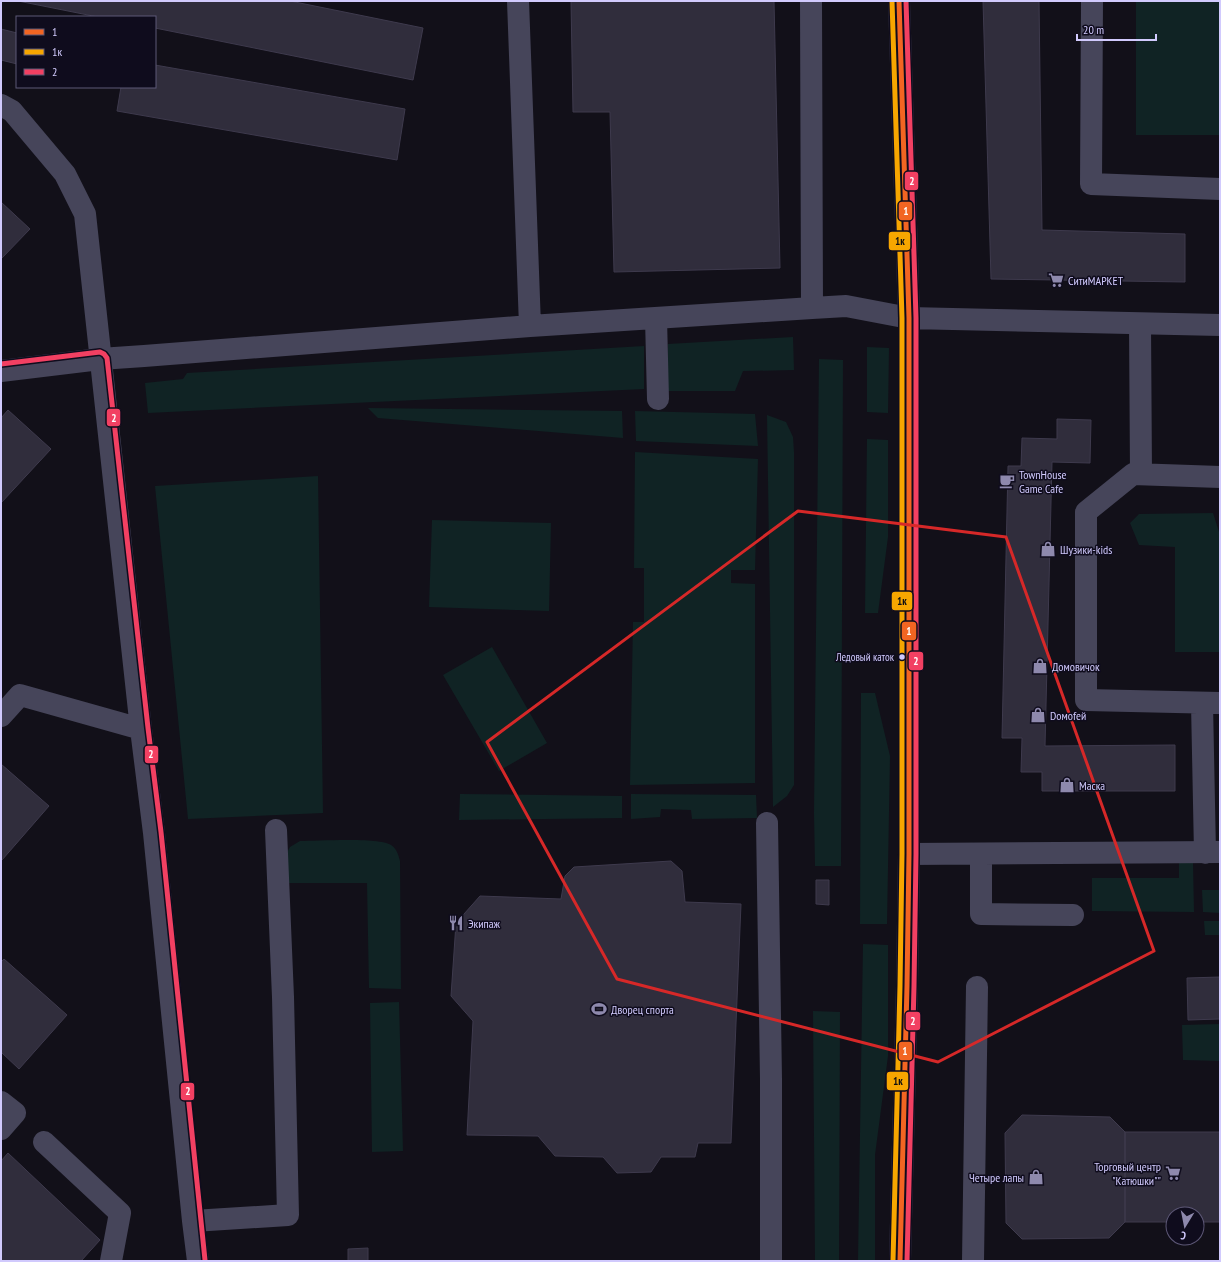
<svg xmlns="http://www.w3.org/2000/svg" width="1221" height="1262" font-family="'PT Sans Narrow',sans-serif">
  <rect width="100%" height="100%" fill="#121019"/>
  <path fill="#102324" d="M1136,1H1220V135H1136Z
    M793,337L794,370L743,371L735,391H667L668,344Z
    M644,346V389L148,413L145,383L183,379L187,373Z
    M867,347L889,348L888,413L867,412Z
    M819,359L843,360L841,866H815L814,813Z
    M368,408L622,411L623,438L378,418Z
    M635,411L755,414L758,446L636,441Z
    M767,415L786,422L793,437L794,452V785L787,796L773,807Z
    M867,439L888,440V537L878,613H865Z
    M635,452L758,459L755,570H731V583L755,584V783L630,785L633,622H644V568H634Z
    M318,476L323,813L188,819L155,486Z
    M1213,513L1220,535V652H1175V547L1139,545L1130,523L1139,514Z
    M432,520L551,523L549,611L429,607Z
    M492,647L547,743L499,771L443,675Z
    M861,693H875L890,756L887,924H860Z
    M460,794L622,796V818L459,820Z
    M631,794L756,795L757,818L692,819L691,810L661,809L660,817L631,819Z
    M300,841C317,841 379,837 391,845C397,849 398,854 400,861L401,989L369,988L367,883H286L285,856L290,847Z
    M1179,861L1193,862L1194,912L1092,911V878H1179Z
    M1202,890H1220V913L1203,912Z
    M1204,921H1220V935H1205Z
    M863,944L888,945V1056L875,1155V1261H858Z
    M399,1002L403,1151L372,1152L370,1003Z
    M813,1011L840,1012L839,1261H815Z
    M1220,1024V1061L1183,1060L1182,1025Z"/>
  <path fill="#302d3c" stroke="#3e3a4d" d="M18,1H290L423,28L413,80L155,28V17H98Z
    M571,1H774L780,268L614,272L610,112H573Z
    M983,1H1039L1042,230L1185,234V282L991,279Z
    M1,29L17,33V64L1,60Z
    M155,65L405,109L397,160L117,111L121,87H155Z
    M1,202L30,229L1,259Z
    M8,410L51,449L1,503V418Z
    M1057,419L1091,420L1090,463L1052,462L1045,746L1175,745V791H1042V772H1021L1022,738H1002L1008,466H1021L1022,438L1057,439Z
    M1,764L49,806L2,860L1,859Z
    M671,861L682,871L685,902L741,904L731,1143H698L695,1157H661L651,1172L617,1173L603,1157L555,1156L538,1136L467,1135L473,1021L451,996L456,923L480,896L561,899L565,876L574,867Z
    M816,880H829V905L816,904Z
    M4,959L67,1015L19,1069L1,1052V962Z
    M1220,977V1019L1188,1020L1187,978Z
    M1022,1115L1110,1117L1125,1132V1222L1109,1238L1022,1239L1006,1223L1005,1133Z
    M1125,1132H1220V1222H1197V1214H1173V1222H1125Z
    M8,1153L100,1240L81,1261H1V1161Z
    M368,1248V1261H348V1249Z"/>
  <g fill="none" stroke-linecap="round" stroke-linejoin="round">
    <path stroke="#46455a" stroke-width="22" d="M518,1L530,326
      M899,1L909,318V854L907,986L900,1261
      M1092,1L1091,184L1220,189
      M1,105L12,111L65,174L85,214L141,729L154,833L193,1221L198,1261
      M812,308L846,306L909,318L1220,325
      M656,318L658,399
      M1140,324L1141,474
      M1,371L100,359L144,356L530,326L812,308L811,1
      M1220,477L1133,474L1086,512V700L1220,703
      M1202,703L1205,853
      M1,716L20,695L141,729
      M767,823L771,1079V1261
      M909,854L1220,852
      M981,854V914L1073,915
      M1,1102L15,1113L1,1129
      M44,1142L120,1213L111,1261
      M193,1221L288,1215L283,997L276,830
      M973,1261L977,987"/>
    <g stroke="#0f0c1d" stroke-width="8">
      <path id="bus-1" d="M899,1L909,318V854L907,986L900,1261"/>
    </g>
    <g stroke="#0f0c1d" stroke-width="8">
      <path id="bus-2" d="M892,1L902,318V854L900,986L893,1261"/>
    </g>
    <g stroke="#0f0c1d" stroke-width="8">
      <path id="bus-3" d="M906,1L916,318V854L914,986L907,1261
        M1,364L100,352L104,354L107,358L148,728L161,832L205,1260"/>
    </g>
    <use href="#bus-1" stroke="#f26522" stroke-width="5"/>
    <use href="#bus-2" stroke="#f7a600" stroke-width="5"/>
    <use href="#bus-3" stroke="#f24062" stroke-width="5"/>
  </g>
  <path fill="none" stroke="#d62828" stroke-width="3" stroke-linejoin="round" d="M798,511L1006,537L1154,951L938,1062L617,979L487,742Z"/>
  <defs>
    <g id="supermarket-bare" transform="scale(1.2)"><path d="M-6-5.5h2.5l.6 2H6L4.5 2H-2.5L-4.4-4H-6ZM-1.5 3.2a1.3 1.3 0 1 0 .1 0ZM3 3.2a1.3 1.3 0 1 0 .1 0Z" fill="#8e89ad" stroke="#0f0c1d" stroke-width="2.5" paint-order="stroke"/></g>
    <g id="cafe-bare" transform="scale(1.2)"><path d="M-5.5-4.5H6V0H3Q3 3.5 0 3.5H-2.5Q-5.5 3.5-5.5 0ZM3-3.2v2h1.7v-2ZM-6 4.5H4V6H-6Z" fill="#8e89ad" stroke="#0f0c1d" stroke-width="2.5" paint-order="stroke"/></g>
    <g id="shop-bare" transform="scale(1.2)"><path d="M-5-2.5h2.3a2.7 3.5 0 0 1 5.4 0H5L5.5 6h-11ZM-1.5-2.5h3a1.5 2.3 0 0 0-3 0Z" fill="#8e89ad" stroke="#0f0c1d" stroke-width="2.5" paint-order="stroke"/></g>
    <g id="restaurant-bare" transform="scale(1.2)"><path d="M-5-6h1v4h1v-4h1v4h1v-4h1v5L-1.5 .5V6h-2V.5L-5-1ZM5-6V6H3V1.5H1.5Q1.5-4 5-6Z" fill="#8e89ad" stroke="#0f0c1d" stroke-width="2.5" paint-order="stroke"/></g>
    <g id="stadium-bare" transform="scale(1.2)"><path d="M0-5a6.5 5 0 1 0 0 10a6.5 5 0 1 0 0-10ZM-3.5-1.8h7v3.6h-7Z" fill="#8e89ad" stroke="#0f0c1d" stroke-width="2.5" paint-order="stroke"/></g>
  </defs>
  <g fill-rule="evenodd">
    <use href="#supermarket-bare" x="1056" y="280"/>
    <use href="#cafe-bare" x="1007" y="481"/>
    <use href="#shop-bare" x="1048" y="549"/>
    <use href="#shop-bare" x="1040" y="666"/>
    <use href="#shop-bare" x="1038" y="715"/>
    <use href="#shop-bare" x="1067" y="785"/>
    <use href="#restaurant-bare" x="456" y="923"/>
    <use href="#stadium-bare" x="599" y="1009"/>
    <use href="#supermarket-bare" x="1173" y="1173"/>
    <use href="#shop-bare" x="1036" y="1177"/>
  </g>
  <circle fill="#d1cafd" stroke="#0f0c1d" stroke-width="1.5" cx="902" cy="657" r="3.5"/>
  <g text-anchor="middle" dominant-baseline="central" stroke-width="3" stroke-linejoin="round" paint-order="stroke">
    <g font-size="11" fill="#d1cafd" stroke="#0f0c1d" text-anchor="end">
      <text x="894" y="657">Ледовый каток</text>
    </g>
    <g font-size="12" fill="#d1cafd" stroke="#0f0c1d" text-anchor="start">
      <text x="1068" y="280">СитиМАРКЕТ</text>
      <text x="1019" y="474">TownHouse<tspan x="1019" dy="14">Game Cafe</tspan></text>
      <text x="1060" y="549">Шузики-kids</text>
      <text x="1052" y="666">Домовичок</text>
      <text x="1050" y="715">Dомоfей</text>
      <text x="1079" y="785">Маска</text>
      <text x="468" y="923">Экипаж</text>
      <text x="611" y="1009">Дворец спорта</text>
      <text x="1161" y="1166" text-anchor="end">Торговый центр<tspan x="1161" dy="14">"Катюшки""</tspan></text>
      <text x="1024" y="1177" text-anchor="end">Четыре лапы</text>
    </g>
  </g>
  <g stroke="#0f0c1d" stroke-width="1.5">
    <rect x="904" y="171" width="15" height="20" rx="4" fill="#f24062"/>
    <rect x="898" y="201" width="15" height="20" rx="4" fill="#f26522"/>
    <rect x="888" y="231" width="23" height="20" rx="4" fill="#f7a600"/>
    <rect x="106" y="408" width="15" height="19" rx="4" fill="#f24062"/>
    <rect x="891" y="591" width="22" height="20" rx="4" fill="#f7a600"/>
    <rect x="901" y="621" width="16" height="20" rx="4" fill="#f26522"/>
    <rect x="908" y="651" width="16" height="20" rx="4" fill="#f24062"/>
    <rect x="144" y="745" width="15" height="19" rx="4" fill="#f24062"/>
    <rect x="905" y="1011" width="16" height="20" rx="4" fill="#f24062"/>
    <rect x="898" y="1041" width="15" height="20" rx="4" fill="#f26522"/>
    <rect x="886" y="1071" width="23" height="20" rx="4" fill="#f7a600"/>
    <rect x="180" y="1082" width="15" height="19" rx="4" fill="#f24062"/>
  </g>
  <g font-size="11" text-anchor="middle" font-weight="bold" fill="#fff">
    <text x="912" y="185">2</text>
    <text x="906" y="215">1</text>
    <text x="114" y="422">2</text>
    <text x="909" y="635">1</text>
    <text x="916" y="665">2</text>
    <text x="151" y="758">2</text>
    <text x="913" y="1025">2</text>
    <text x="905" y="1055">1</text>
    <text x="188" y="1095">2</text>
  </g>
  <g font-size="11" text-anchor="middle" font-weight="bold" fill="#111">
    <text x="900" y="245">1к</text>
    <text x="902" y="605">1к</text>
    <text x="898" y="1085">1к</text>
  </g>
  <rect width="1221" height="1262" fill="none" stroke="#d1cafd" stroke-width="4"/>
  <rect x="16" y="16" width="140" height="72" fill="#0f0c1d" stroke="#5d5877"/>
  <rect x="24" y="29" width="20" height="6" fill="#f26522" stroke="#5d5877"/>
  <text x="52" y="36" font-size="12" fill="#d1cafd">1</text>
  <rect x="24" y="49" width="20" height="6" fill="#f7a600" stroke="#5d5877"/>
  <text x="52" y="56" font-size="12" fill="#d1cafd">1к</text>
  <rect x="24" y="69" width="20" height="6" fill="#f24062" stroke="#5d5877"/>
  <text x="52" y="76" font-size="12" fill="#d1cafd">2</text>
  <g transform="translate(1185 1226) rotate(190)"><circle r="19" fill="#0f0c1d" stroke="#5d5877"/>
  <path d="M0-3L7 15L0 10L-7 15Z" fill="#8e89ad"/>
  <text y="-6" font-size="11" font-weight="bold" text-anchor="middle" fill="#d1cafd">С</text>
  </g>
  <path d="M1077 34v6h79v-6" fill="none" stroke="#d1cafd" stroke-width="2"/>
  <text x="1083" y="34" font-size="12" fill="#d1cafd" stroke="#0f0c1d" stroke-width="3" paint-order="stroke">20 m</text>
</svg>
